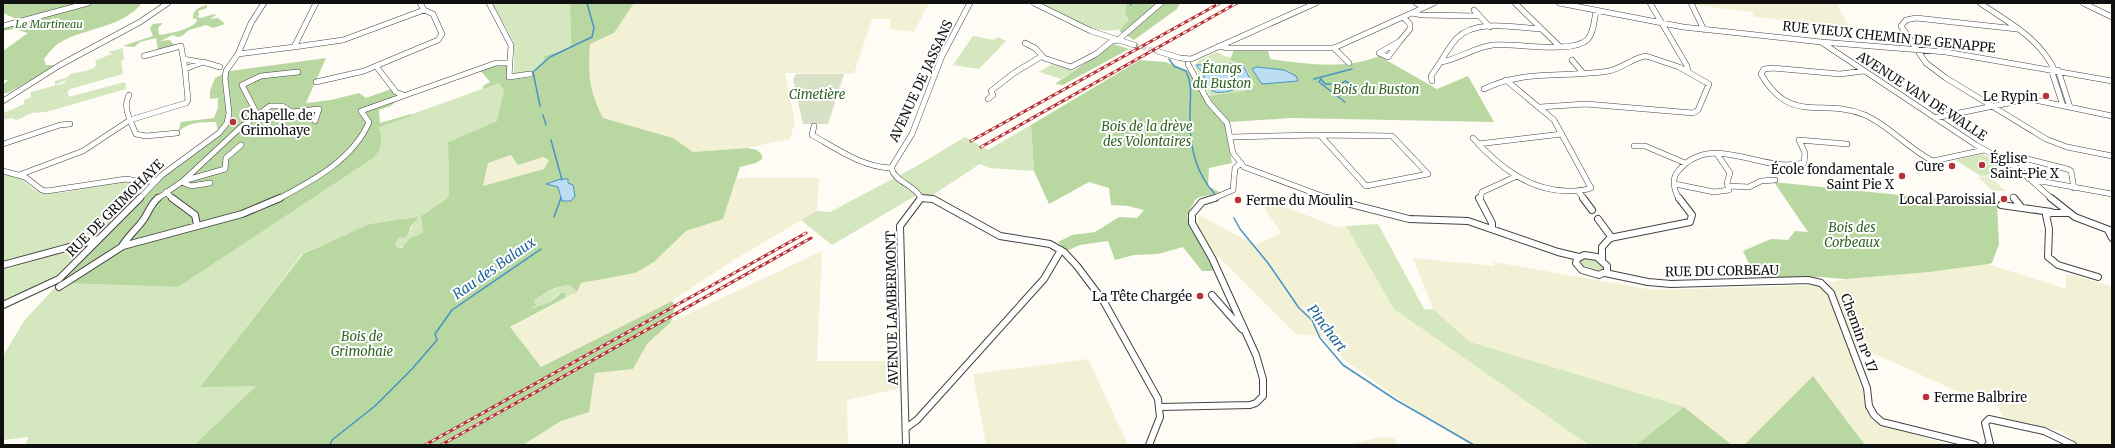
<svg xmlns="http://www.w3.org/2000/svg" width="2115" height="448" font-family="Merriweather,serif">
  <rect width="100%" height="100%" fill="#fefcf5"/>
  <path fill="#f3f1d5" d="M634,3H929L914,32L889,29L891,19H872L854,74L785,73L795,122L790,139L747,148L693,152L673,138L603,118L593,99L589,65L590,44L614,33Z
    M1693,3H1836L1849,26L1754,17L1752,12L1694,5Z
    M511,155L538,158L543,157L549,160L544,169L483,186L488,163Z
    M737,178H819L817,211L737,258L672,301L541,367L510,328L577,292L580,283L635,273L654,262L686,231L723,219Z
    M1257,197L1338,227L1378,224L1424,309H1433L1413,258L1494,266V262L1653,290L1819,285L1845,279L1930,272L1988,264L2066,289V274L2112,286V445H2079L2063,432L2004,419L1994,398L1956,391L1882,357L1849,349L1872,421L1949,445H1865L1813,376L1744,445H1732L1684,407L1636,445H1470L1414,410L1347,362L1321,336L1296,334L1208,246L1197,229L1199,215L1255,245L1281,233Z
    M822,251L817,361H900L901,388L847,400L848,445H523L561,421L589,412L595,373L633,369L647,344L671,322Z
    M1088,359L1128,445H986L973,374Z
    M1381,437L1393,438L1399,445H1346Z"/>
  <path fill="#d4e7bf" d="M492,3H570L571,48L544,56V61L534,73L514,74V42Z
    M1039,3H1150L1132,15L1124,28C1093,38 1066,16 1039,3Z
    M973,36L994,40L998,37L1006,41L979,69L953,65Z
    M123,48L124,60L121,61L123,74L70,89L67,93L69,94L68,97L125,82L126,89L46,112L32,113L17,120L11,118L3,120V111L6,112L24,104V100L31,97V92L65,83L66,80L55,85V81L68,77L70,74L85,71L94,68L97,64L95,62L96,60L112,54L108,52Z
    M1217,52L1224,56L1312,71L1322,82L1210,96L1195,66L1199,60Z
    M1052,64L1074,71L1061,79L1039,72Z
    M507,80L497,121L448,142L449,197L421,216L423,233C420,236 417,235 414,237C408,241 406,247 398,248L395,244L398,238L411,229L412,224L417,220V217L369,224L302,254L201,386L257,385L194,445H25L29,437L3,440V356L24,321L59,283L178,287L379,126Z
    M1031,125L1034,171L990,168L980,164L931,196H915L832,245L801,220L817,211L830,212L915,167L965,137L988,150Z
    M1982,154L2000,163L2009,165L2019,172L1981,176L1955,160Z
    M3,174C9,175 15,176 21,179C29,184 33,192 44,193C75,196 109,175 139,184L141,188L140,193L98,235L3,263Z
    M1378,224L1424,309L1434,310L1470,342L1684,407L1636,445H1589L1394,309L1346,226Z
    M89,243L57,275L3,302V267Z
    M1586,257L1597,259L1604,265V270L1598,273L1584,269L1580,261Z
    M564,285H570L577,292L565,298L566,293L558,294L550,302L530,310L534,301L539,296Z"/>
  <path fill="#b9d7a0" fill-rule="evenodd" d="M3,3H142C122,28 86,27 59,43C53,47 48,54 44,59L46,65H58L8,93H3V85L8,80H3V51L28,33L15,29L3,31V23L16,19L3,13Z
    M570,3H634L614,33L590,44C588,74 589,91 603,118L673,138L693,152L747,148L757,150L762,155V159L756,163L740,167L723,219L686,231L654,262L635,273L581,283L577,292L570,285C560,284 541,294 534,301L536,305L531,309L550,302L561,293H566L565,298L510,327L541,367L672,301L675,305L671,322L647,344L633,369L595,373L589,412L561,421L523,445H194L256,386L200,387L303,254L369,224L417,217V220L412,224L406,237L398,238L395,244L398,248H402L410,238L423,233L421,216L449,197L448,142L497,121L504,90L499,83L483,89V86L490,82L480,70L498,64L507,65V80L532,77L538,66L544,61V56L571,48ZM511,155L518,165L543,157L549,160L544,169L483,186L488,163Z
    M1127,3H1180L1177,9L1134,40L1119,31L1129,20L1125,12Z
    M207,5V8L198,11L199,15L197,17L201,18L214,14L216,15L210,19L218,18L225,24L213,28L206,25L189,30L182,36L177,37L173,35L160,41L170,40L173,44L178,45L158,51L156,38L140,42L134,47L123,46C134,42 143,39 153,36L150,28L153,24L163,23L158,28L159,35C168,34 193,29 197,21L196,18L193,19C193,9 199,7 207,5Z
    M1113,44L1129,49L1063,85L1055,84Z
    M1234,50H1268L1270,59C1305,64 1347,70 1379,56L1437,89L1468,76L1494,122L1292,118L1230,122L1213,103L1209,96L1245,91L1255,85L1245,65L1230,60ZM1257,67L1284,70L1298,81L1262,84Z
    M326,58L306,103L331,100L359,93L366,98L391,89C402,104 391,106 379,110L380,123L411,114V116L379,127C382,141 383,147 373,158L178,287L59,283L156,183L218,132L216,122C201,122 188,122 178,132L181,122L214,118L218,107V98L210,99V91L215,78L230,71Z
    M1140,60L1165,62L1189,71L1224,121L1232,163L1209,168L1208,186L1221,193L1200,197L1195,200L1187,216L1190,228L1204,248L1214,271H1202L1183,247L1158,254L1134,255L1115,260L1108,241L1080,245L1066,251L1058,242L1072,235L1095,232L1119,217L1137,218L1144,210L1128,206L1111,205L1109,188L1089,182L1049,204L1034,171L1031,125Z
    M1774,182L1997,205L1999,244L1992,263L1988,264L1930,272L1845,279L1821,277L1765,280L1751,268L1743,251L1771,239L1788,240L1795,231L1808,232Z
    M1813,376L1865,445H1744Z
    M1684,407L1732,445H1636Z"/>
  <path fill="#d8e0c5" d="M796,74H844L828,124H803L793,79Z"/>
  <path fill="#e5efd0" d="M1990,176V177L2006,191H1993L1978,177Z"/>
  <path fill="#bcdef3" stroke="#4894c5" d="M1230,64L1243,65L1251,81C1244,87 1218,98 1210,89C1205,84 1205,77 1202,72C1200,69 1198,68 1196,65Z
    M1257,67L1284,70L1296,76L1298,81L1262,84L1252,69Z
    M561,179H568V183L573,185L575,196L571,201H562L558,187L546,184Z"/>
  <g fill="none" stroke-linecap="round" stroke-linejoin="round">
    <path stroke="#4894c5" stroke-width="1.5" d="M1130,3L1131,5
      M1169,59L1174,66L1186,71C1193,86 1190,97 1190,113C1189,142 1194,171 1214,193
      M1314,79L1352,69
      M1321,79L1319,82L1345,102
      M1321,79L1325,84H1341L1345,81L1352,85
      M540,106L533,72L550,57L592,37L594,28L587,3
      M543,115L546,125
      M551,140L562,180
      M554,217L561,198
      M1234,218L1240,229L1268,263L1299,308L1312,320L1320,338L1343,365L1396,400L1474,445
      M330,445L332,440L375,406L412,369L437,340L435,334L452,310L541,249"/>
    <path stroke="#dad9d3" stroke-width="5" stroke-dasharray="5 2.5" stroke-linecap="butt" d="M1134,45L1157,51"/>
    <g stroke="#434343" stroke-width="6">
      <path id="minor-far1" d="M489,3L511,45L509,77L530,74
        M1034,3L1091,31L1134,45
        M1416,3L1424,7
        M1515,3L1559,46
        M1559,3L1683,27L1821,42L1946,52L2112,81
        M1650,3L1687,66L1688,72
        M1691,3L1704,30
        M1980,3C2008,22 2039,38 2054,69
        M2083,3L2112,17
        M1474,10L1490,27
        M1412,13L1422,15L1478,16
        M3,26L88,3
        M2017,29L1916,18L1906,20L1901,26L1926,63L1946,78L2046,139L2067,147L2112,156
        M1400,41L1388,57L1379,53Z
        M1400,41L1410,29V24L1403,17
        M1821,42L1976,145L2019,169L2052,199
        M1025,43L1035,48L1044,58L1071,67L1096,54L1112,41L1118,40L1161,3
        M1219,46L1228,48H1334L1434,3
        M294,47L343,40L424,10
        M1334,48L1349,63
        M1157,51L1180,58
        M238,54L294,47L316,3
        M144,56L181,46L185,69
        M1180,58L1191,59
        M183,59L200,62
        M1191,59L1316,3
        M1572,60L1583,73
        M1441,62C1459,59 1475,47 1493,45C1515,43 1571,54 1587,40C1594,33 1594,20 1596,11
        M1188,64L1209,103L1227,123L1233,153L1244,167L1330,199
        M376,66L396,92L403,95
        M2051,69L2063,106
        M2058,70L2070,107
        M1864,71L1840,74L1773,68L1764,69L1761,74C1791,126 1821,97 1865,115C1890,126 1908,149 1933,161L1984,150
        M1432,81L1431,76C1440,64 1447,49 1457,38C1477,18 1516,28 1541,29
        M316,82L364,71L438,40L442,34L433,14L424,10L420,3
        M1484,89C1524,69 1566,78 1609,71C1623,68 1634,57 1646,56L1679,67L1709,84L1698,110L1693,113L1586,104L1540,107
        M129,95C122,107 131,122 136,134L146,136L177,133
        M988,99L993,95L991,91L1014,73L1042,56
        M3,101L60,65L140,22L168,3
        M254,116L256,112L242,85L261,76L298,72
        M1935,118L2023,100H2035L2112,116
        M814,126L812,135C837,149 862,167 891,168
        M1320,135L1392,136L1428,174L1366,186Z
        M1231,137L1320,135
        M1473,138C1498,166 1528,190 1567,191C1575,191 1583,191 1591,188L1554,120L1506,80
        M3,144L60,125L70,124
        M1478,144L1562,134
        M1634,146H1645L1685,163
        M2005,161L2024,158L2067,169L2071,171L2074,188
        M891,168L912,134L942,56L970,3
        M891,168C896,183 914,184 921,198
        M3,171L25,177L42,190L47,191L126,179L144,182L156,180
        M19,175L83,151L130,120L186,103L188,100L185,69L203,62L220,67
        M2029,179L2112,194
        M183,181L241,127L270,106H282L292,112L319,109L315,121
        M182,182L191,186L210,183
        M1675,184L1714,192L1729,190L1727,183L1730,173L1717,154
        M1728,186L1749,187L1761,181L1775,180
        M1578,191L1584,199
        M166,192L173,199
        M2013,197L2014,199
        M921,198L929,199
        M139,199L162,175L219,133L227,123L229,113L225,78L226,71L238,54L251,23L264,3
        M157,199L183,181L225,169L226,158L241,145
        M278,199C312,181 353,160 369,122L361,111L496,63H510
        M1212,199L1233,190L1235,168L1241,163
        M1480,199L1482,192L1517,176
        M1679,199C1674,190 1671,178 1679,170C1713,131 1762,174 1804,163L1805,153L1799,140L1847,144"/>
    </g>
    <g stroke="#434343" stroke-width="8">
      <path id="minor" d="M172,198L195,215L197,225
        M921,198L933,199L1000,236L1050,244L1064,252L1077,266L1104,302L1158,399L1160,417L1149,445
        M1327,198L1409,219L1468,221L1558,252L1579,257
        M1479,198L1492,223V227
        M1583,198L1592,210
        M2014,198L2021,207
        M2051,198L2075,217L2112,231
        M2001,205L2051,212
        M2069,213H2051L2046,215L2049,229L2048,257L2058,265L2098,277
        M1598,219L1612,238
        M2108,230L2112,238
        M122,246C129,235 137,229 144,219C149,211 151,204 158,198
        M1584,255L1597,257L1607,266V271L1599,275L1582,270L1576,263L1577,259Z
        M1602,260V247L1610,238L1690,222L1692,215L1679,198
        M3,265L99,239
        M1605,273L1648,282L1671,284L1808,280L1821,283L1831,293L1867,388L1869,406L1874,415L1882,422L1975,445
        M59,287L123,246L242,214L280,198
        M1212,295L1242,329
        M3,305L59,279L140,198
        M1161,407L1250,405L1256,403L1263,396V379L1256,355L1212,258L1192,223V214L1202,202L1215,198
        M906,428L917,420L1044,279L1061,250
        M906,445L900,226L921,198
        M1988,445L1990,444L1985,423L1989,419L2044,431L2073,445"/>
    </g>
    <use href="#minor-far1" stroke="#fff" stroke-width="5"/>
    <use href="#minor" stroke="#fff" stroke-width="6"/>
    <g stroke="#b83138" stroke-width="3">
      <path id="rail" d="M971,141L1220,3
        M981,147L1237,3
        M425,445L806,233
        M441,445L811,238"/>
    </g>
    <use href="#rail" stroke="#fff" stroke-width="1.5" stroke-dasharray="4" stroke-linecap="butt"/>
  </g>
  <g fill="#b83138" stroke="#fff" stroke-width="1.5">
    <circle cx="2046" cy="96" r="4"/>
    <circle cx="233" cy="122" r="4"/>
    <circle cx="1982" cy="165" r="4"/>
    <circle cx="1952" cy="166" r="4"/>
    <circle cx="1902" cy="176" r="4"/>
    <circle cx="2004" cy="199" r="4"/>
    <circle cx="1238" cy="200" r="4"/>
    <circle cx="1200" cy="296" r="4"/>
    <circle cx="1926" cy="397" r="4"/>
  </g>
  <g text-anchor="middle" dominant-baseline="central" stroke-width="4" stroke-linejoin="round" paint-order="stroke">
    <g font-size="11" font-style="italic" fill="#326524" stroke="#fff">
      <text x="49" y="24">Le Martineau</text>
    </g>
    <g font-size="13" fill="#101010" stroke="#fff">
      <text transform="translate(1889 37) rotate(6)">RUE VIEUX CHEMIN DE GENAPPE</text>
      <text transform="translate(921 81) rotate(-65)">AVENUE DE JASSANS</text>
      <text transform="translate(1922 96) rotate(33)">AVENUE VAN DE WALLE</text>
      <text transform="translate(115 208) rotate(-45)">RUE DE GRIMOHAYE</text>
      <text transform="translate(1722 271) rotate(-1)">RUE DU CORBEAU</text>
      <text transform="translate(892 308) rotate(-91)">AVENUE LAMBERMONT</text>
      <text transform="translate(1859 333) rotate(70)">Chemin nᵒ 17</text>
    </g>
    <g font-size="13" font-style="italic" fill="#326524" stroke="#fff">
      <text x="1222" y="68">Étangs<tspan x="1222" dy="15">du Buston</tspan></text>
      <text x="1376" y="89">Bois du Buston</text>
      <text x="817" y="94">Cimetière</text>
      <text x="1147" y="126">Bois de la drève<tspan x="1147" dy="15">des Volontaires</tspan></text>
      <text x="1852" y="227">Bois des<tspan x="1852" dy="15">Corbeaux</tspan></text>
      <text x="362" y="336">Bois de<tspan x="362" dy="15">Grimohaie</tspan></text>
    </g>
    <g font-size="13" fill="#101010" stroke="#fff" text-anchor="end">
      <text x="2038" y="96">Le Rypin</text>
      <text x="241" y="115" text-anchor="start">Chapelle de<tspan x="241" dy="15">Grimohaye</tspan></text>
      <text x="1990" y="158" text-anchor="start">Église<tspan x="1990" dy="15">Saint-Pie X</tspan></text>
      <text x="1944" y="166">Cure</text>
      <text x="1894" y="169">École fondamentale<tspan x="1894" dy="15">Saint Pie X</tspan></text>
      <text x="1996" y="199">Local Paroissial</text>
      <text x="1246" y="200" text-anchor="start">Ferme du Moulin</text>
      <text x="1192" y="296">La Tête Chargée</text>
      <text x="1934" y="397" text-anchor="start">Ferme Balbrire</text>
    </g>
    <g font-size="14" font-style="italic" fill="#21669b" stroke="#fff">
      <text transform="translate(494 268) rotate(-35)">Rau des Balaux</text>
      <text transform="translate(1327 328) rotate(53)">Pinchart</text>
    </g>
  </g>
  <rect width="2115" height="448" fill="none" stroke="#101010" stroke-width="8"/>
</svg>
